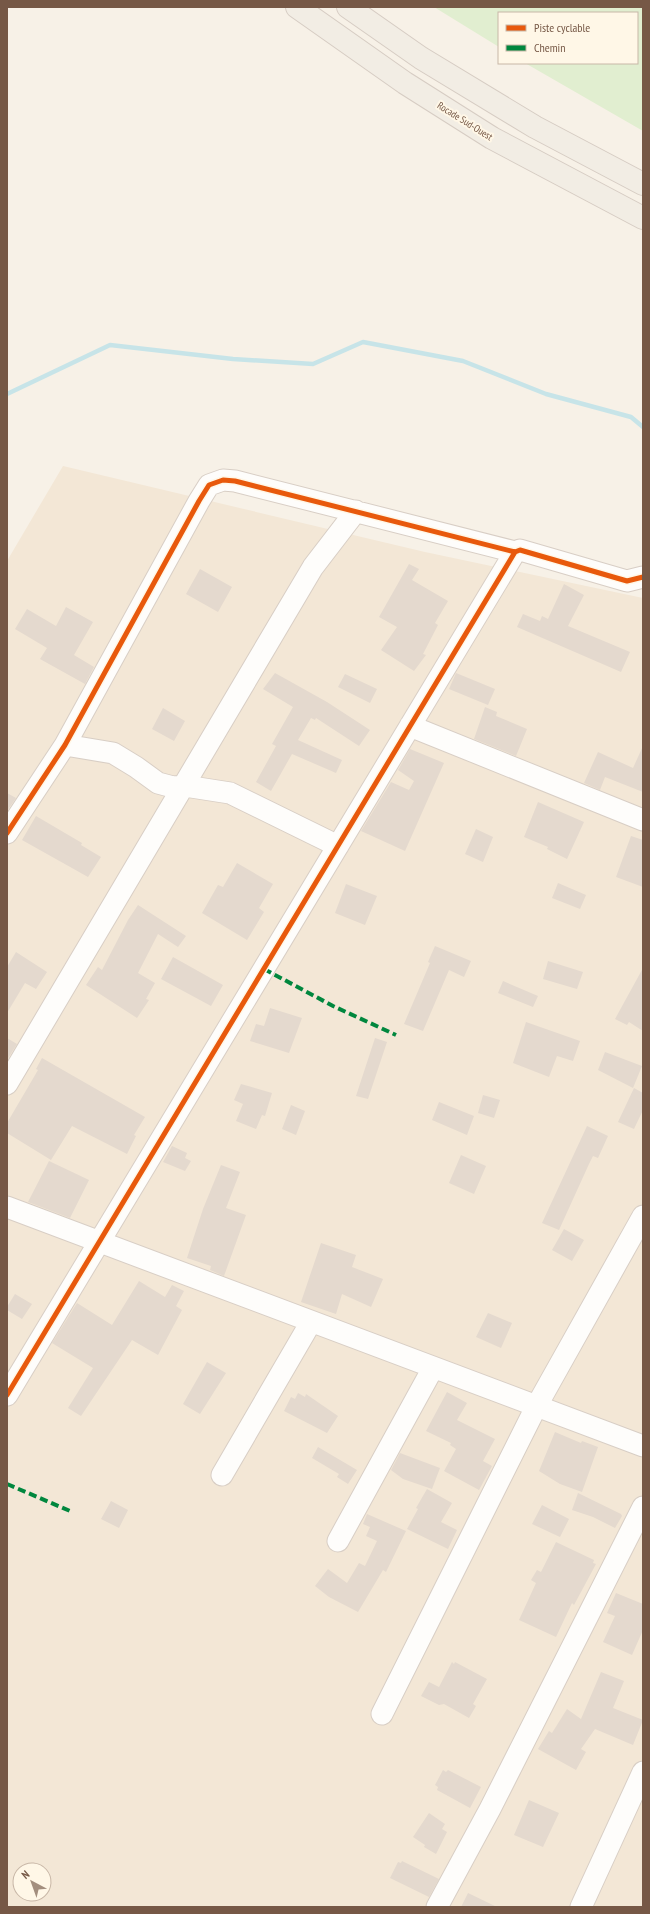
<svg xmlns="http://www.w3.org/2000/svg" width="650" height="1914" font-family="'PT Sans Narrow',sans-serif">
  <rect width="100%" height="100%" fill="#f7f1e7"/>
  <path fill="#f3e7d6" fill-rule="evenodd" d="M63,466L425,552L643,598V1907H7V561ZM20,1870H44V1894H20Z"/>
  <path fill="#e1eed0" d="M434,7H643V131L525,63H637V13H499V47Z"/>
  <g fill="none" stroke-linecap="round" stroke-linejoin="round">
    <path stroke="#c7e4e8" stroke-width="4.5" d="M7,394L110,345L233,359L313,364L363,342L463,361L546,394L631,417L643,427"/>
  </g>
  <path fill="#e4d9ce" d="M409,564L419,569L412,580L448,601L435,623L438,625L423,654L426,655L414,671L381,650L397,627L379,617Z
    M200,569L232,587L218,612L186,594Z
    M564,584L584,595L568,626L630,652L621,672L517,627L523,614L540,621L542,616L548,619Z
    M66,607L93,622L74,655L94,667L85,684L40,659L47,648L15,629L27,609L56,626Z
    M275,673L327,702L370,730L359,746L316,718L315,720L311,718L298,740L342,760L336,773L292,754L271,791L256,782L276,746L272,744L293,707L263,689Z
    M456,673L495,689L488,705L449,689Z
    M345,674L377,689L370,703L338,687Z
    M485,707L497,712L496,716L527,729L516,756L474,739Z
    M163,708L185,721L174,741L152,729Z
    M643,746V792L605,777L600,790L584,783L598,752L633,768Z
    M410,749L444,763L405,851L361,831L391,782L409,790L414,781L398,770Z
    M7,793L16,798L7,811Z
    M538,802L584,822L567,859L547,849L548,847L524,837Z
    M36,816L82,843L81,845L101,857L88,877L22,840Z
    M476,829L493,837L483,862L465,854Z
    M631,836L643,840V887L616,877Z
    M237,863L273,884L259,908L264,912L247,940L202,913L218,885L223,887Z
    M558,883L586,895L580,909L552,898Z
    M346,884L377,896L365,925L335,913Z
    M138,905L186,936L178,947L158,934L138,973L155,983L146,999L149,1000L137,1018L86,985L98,967L102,970L128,920Z
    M435,946L471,961L464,977L449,970L423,1031L404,1024L430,963L428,962Z
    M16,952L47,972L36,989L25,983L7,1013V967Z
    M173,957L223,985L211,1006L161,979Z
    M548,961L583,972L577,989L543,979Z
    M643,968V1031L629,1022L627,1025L615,1019Z
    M503,981L538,996L533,1007L498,993Z
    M270,1008L302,1018L289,1053L250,1041L256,1024L264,1026Z
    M526,1022L580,1041L573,1061L557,1056L549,1077L513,1063Z
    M7,1038L17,1044L7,1060Z
    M375,1038L387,1042L368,1099L356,1096Z
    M605,1052L642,1066L633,1088L598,1070Z
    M42,1058L145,1117L134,1135L136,1136L127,1154L72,1126L51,1160L7,1133V1123L38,1070L36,1069Z
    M241,1084L272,1093L265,1116L262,1115L256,1129L236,1121L243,1104L234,1100Z
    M634,1088L643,1093V1110L634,1129L618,1122Z
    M483,1095L500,1100L494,1118L478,1113Z
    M439,1102L474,1116L467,1135L432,1120Z
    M291,1105L305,1111L296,1135L282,1129Z
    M587,1126L608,1136L598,1158L593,1156L589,1164L559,1230L542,1223Z
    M172,1146L187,1153L185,1158L191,1161L185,1171L163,1162Z
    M461,1155L486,1166L474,1194L449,1183Z
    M49,1161L89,1180L70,1218L28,1202Z
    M221,1165L240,1172L226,1208L246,1215L224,1276L210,1270L211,1266L187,1258L203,1209Z
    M564,1229L584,1240L572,1261L552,1250Z
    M321,1243L356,1255L352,1267L383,1279L371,1307L342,1294L336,1314L301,1302Z
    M139,1281L165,1297L172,1285L184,1291L176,1306L182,1310L158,1355L132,1340L81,1416L68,1408L93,1368L52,1343L77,1303L112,1325Z
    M15,1294L32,1304L22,1319L7,1310V1307Z
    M488,1313L512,1323L501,1348L476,1337Z
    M207,1362L226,1373L200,1414L183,1404Z
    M447,1392L467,1403L457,1420L495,1439L483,1461L492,1466L479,1490L444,1471L456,1449L450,1445L451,1443L426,1431Z
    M298,1393L305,1397L306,1394L338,1416L327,1433L284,1411L291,1397L295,1399Z
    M555,1432L581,1443L582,1441L598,1447L582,1492L560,1484L539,1471Z
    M318,1447L357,1470L348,1484L337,1477L339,1474L312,1458Z
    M400,1453L440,1468L432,1489L403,1479L391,1470Z
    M427,1489L452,1503L441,1522L457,1530L448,1549L407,1529L418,1509L416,1508Z
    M578,1493L621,1514L622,1516L615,1528L593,1517L572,1510Z
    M111,1501L128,1510L119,1528L101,1519Z
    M542,1505L569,1519L560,1537L532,1524Z
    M367,1514L406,1531L386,1572L383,1570L358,1612L329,1597L315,1586L328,1569L347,1583L359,1563L365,1566L377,1541L366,1536L370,1527L363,1524Z
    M556,1542L594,1560L593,1563L596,1564L574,1605L572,1603L556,1637L519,1620L536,1583L531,1580L537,1570L541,1572Z
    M616,1593L643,1604V1630L632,1655L603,1642L615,1616L607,1613Z
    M452,1662L454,1664L455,1662L487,1679L473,1704L476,1706L469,1718L444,1704L439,1705L421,1696L429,1682L439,1687Z
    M601,1672L624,1681L613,1708L643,1720L633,1745L595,1729L581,1749L586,1752L576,1770L538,1749L549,1731L552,1733L567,1709L581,1719Z
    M443,1770L446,1772L448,1770L481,1787L470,1808L437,1790L438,1787L435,1785Z
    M529,1800L559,1813L543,1847L514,1835Z
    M429,1813L445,1824L442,1829L447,1832L436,1854L424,1847L425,1845L413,1837Z
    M402,1861L439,1879L429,1897L390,1878L398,1862L401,1863Z
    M468,1893L497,1907H461Z"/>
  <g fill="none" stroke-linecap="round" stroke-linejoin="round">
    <g stroke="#d8cec5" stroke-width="23">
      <path id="minor" d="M410,726L643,820
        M65,745L113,753L136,767L158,783L173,787L185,786L230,793L338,846
        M7,833L65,745L199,501L209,485L223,480L235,481L515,552L520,550L627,581L643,577
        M7,1084L313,567L356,511
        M7,1207L643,1446
        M7,1395L515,552
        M222,1475L311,1322
        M338,1541L433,1368
        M382,1714L536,1407L643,1216
        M437,1907L490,1809L643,1507
        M581,1907L643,1772"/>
    </g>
    <g stroke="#d6ccc3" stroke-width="24">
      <path id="major" d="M297,7L405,83L492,138L643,218
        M348,7L421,58L535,127L643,184"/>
    </g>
    <use href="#minor" stroke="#fefdfb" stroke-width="21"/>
    <use href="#major" stroke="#f2ede4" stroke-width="22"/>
    <path stroke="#00873e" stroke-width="4" stroke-dasharray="8 4" stroke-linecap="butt" d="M264,969L333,1006L396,1035
      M7,1484L70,1511"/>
    <g stroke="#fff7e7" stroke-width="8">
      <path id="cycleway" d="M7,833L65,745L199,501L209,485L223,480L235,481L515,552L520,550L627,581L643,577
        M7,1395L515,552"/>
    </g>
    <use href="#cycleway" stroke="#e8590c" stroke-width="5"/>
  </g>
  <g text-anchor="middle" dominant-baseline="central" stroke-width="4" stroke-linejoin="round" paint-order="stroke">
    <g font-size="10" fill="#765846" stroke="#fff7e7">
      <text transform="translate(465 121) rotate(32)">Rocade Sud-Ouest</text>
    </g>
  </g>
  <rect width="650" height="1914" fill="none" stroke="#765846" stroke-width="16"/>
  <rect x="498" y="12" width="140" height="52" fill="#fff7e7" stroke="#c8b7a7"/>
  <rect x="506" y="25" width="20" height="6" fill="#e8590c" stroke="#c8b7a7"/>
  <text x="534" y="32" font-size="12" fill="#765846">Piste cyclable</text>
  <rect x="506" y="45" width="20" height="6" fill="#00873e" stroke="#c8b7a7"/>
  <text x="534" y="52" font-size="12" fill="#765846">Chemin</text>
  <g transform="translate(32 1882) rotate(319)"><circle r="19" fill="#fff7e7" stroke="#c8b7a7"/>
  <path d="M0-3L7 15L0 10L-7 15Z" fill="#a38e7e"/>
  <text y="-6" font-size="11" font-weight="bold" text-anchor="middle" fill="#765846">N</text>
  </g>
</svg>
